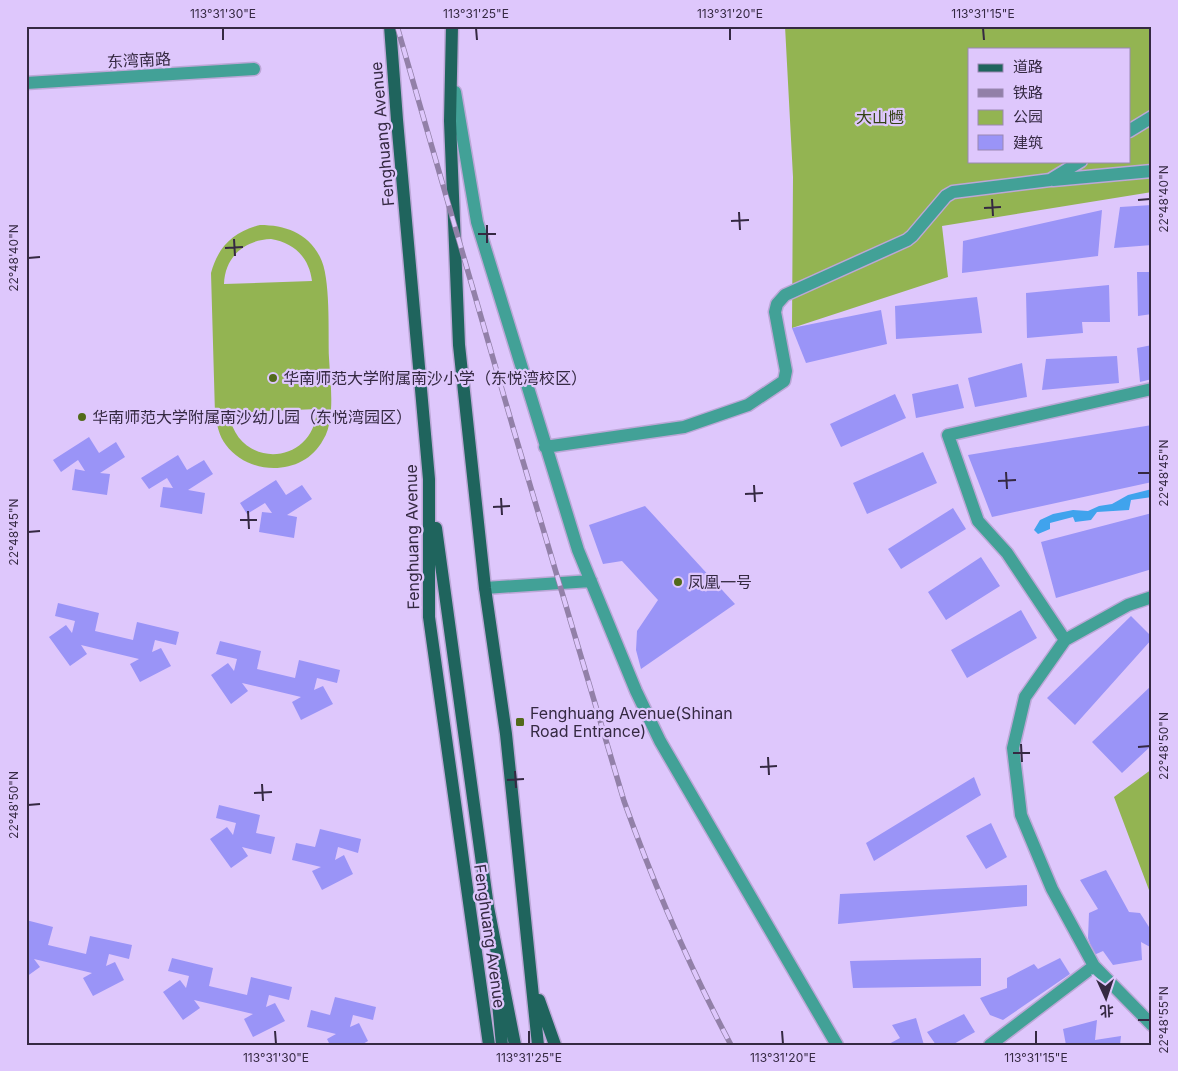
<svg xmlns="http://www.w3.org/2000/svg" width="1178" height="1071" font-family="Inter,'Noto Sans SC',sans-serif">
  <rect width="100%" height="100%" fill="#dec7fc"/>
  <path fill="#93b452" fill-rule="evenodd" d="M785,26H1152V192L942,226L948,277L792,328L793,177ZM969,49H1129V161H969Z
    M260,225C285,225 308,233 320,257C331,277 328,333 329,358C330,378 333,399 330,419C329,426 327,434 323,440C304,476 250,477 226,445C219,436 217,425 215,414L211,273C218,247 233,232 260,225ZM271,239C294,243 309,257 312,281L224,284C225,257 244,240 271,239ZM317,409C314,467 237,470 229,413Z
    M1152,769V898L1114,797Z"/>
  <path fill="#40a3ed" d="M1152,489V497L1131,500L1129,510L1097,512L1091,520L1075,522L1073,517L1050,523V529L1038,534L1034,530L1040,520L1053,514L1073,510L1088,511L1099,506L1112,504L1128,495Z"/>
  <path fill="#9a94f7" d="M1152,205V245L1114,248L1120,207Z
    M1102,210L1098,256L962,273L963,241Z
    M1137,272H1152V314L1138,316Z
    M1109,285L1110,322H1082L1083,333L1027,338L1026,293Z
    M977,297L982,333L896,339L895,306Z
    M881,310L887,344L806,363L792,328Z
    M1152,345V379L1140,382L1137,348Z
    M1117,356L1119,383L1042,390L1046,359Z
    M1022,363L1027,397L975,407L968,378Z
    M958,384L964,408L916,418L912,394Z
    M895,394L906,418L841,447L830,424Z
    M1152,425V482L992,517L968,455Z
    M89,437L99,453L116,442L125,457L100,473L110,474L107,495L72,490L75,469L85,471L78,460L61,472L53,460Z
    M923,452L937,483L867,514L853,483Z
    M178,455L187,470L204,460L213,474L188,490L205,493L202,514L160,507L163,487L173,488L167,478L149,489L141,478Z
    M276,480L286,495L302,485L312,499L287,515L297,517L294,538L259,532L262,512L272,513L265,503L247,514L240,503Z
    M645,506L735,604L641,669L636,650L637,631L658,600L622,561L603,564L589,525Z
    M953,508L966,529L901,569L888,549Z
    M1152,513V569L1056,598L1041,542Z
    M981,557L1000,586L946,620L928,592Z
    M58,603L99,613L95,631L133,640L137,622L179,632L176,645L155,640L152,652L161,648L171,666L140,682L130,664L139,659L81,645L87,654L70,666L49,637L66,625L72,633L75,621L55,616Z
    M1021,610L1037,638L967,678L951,650Z
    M1131,616L1152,637V639L1075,725L1047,698Z
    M220,641L261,651L257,669L295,678L299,660L340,670L337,683L317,678L314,690L323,686L333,704L301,720L292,702L301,697L242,683L248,691L231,704L211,675L228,663L234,671L237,659L216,654Z
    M1152,685V745L1122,773L1092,742Z
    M974,777L981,795L874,861L866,843Z
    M219,805L260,815L256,833L275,837L271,854L242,847L248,856L231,868L210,839L227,827L233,835L236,823L216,818Z
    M991,823L1007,857L986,869L966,836Z
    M320,829L361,839L358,853L338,847L335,860L344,855L353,874L322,890L312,871L321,867L292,860L296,843L315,847Z
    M1106,870L1129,912L1140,913L1149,927L1152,926V948L1141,942L1142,960L1113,965L1103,951L1094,955L1088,938L1089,913L1098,909L1080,880Z
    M1027,885V906L838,924L840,894Z
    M26,920L53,927L48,945L86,954L90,936L132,945L129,959L109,954L106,966L115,962L124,980L93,996L83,978L92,973L34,959L40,967L26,977V943L28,935L26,934Z
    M172,958L213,968L209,986L247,995L251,977L292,987L289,1000L269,995L266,1007L275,1003L285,1021L253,1037L244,1019L253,1014L194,1000L200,1008L183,1020L163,992L180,980L186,988L189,976L168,971Z
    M981,958V986L853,988L850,961Z
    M1060,958L1070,974L1003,1020L990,1015L980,998L1007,988V978L1034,964L1038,969Z
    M335,997L376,1007L373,1020L353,1015L350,1027L359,1023L368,1041L361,1045H330L327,1039L336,1034L307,1027L311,1010L330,1015Z
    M964,1014L975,1032L952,1045H936L927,1032Z
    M916,1018L924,1045H887L900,1038L892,1025Z
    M1097,1020L1095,1040L1121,1036L1120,1045H1066L1063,1029Z"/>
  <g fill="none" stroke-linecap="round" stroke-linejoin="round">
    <g stroke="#bca7d7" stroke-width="15">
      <path id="street" d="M26,83L254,69
        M455,92L477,222L578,550L636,691L660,741L837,1045
        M1129,131L1152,117
        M1053,180L1152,171
        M545,447L684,427L748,405L784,381L786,371L775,312L777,304L785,295L907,240L912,236L946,196L953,192L1050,180L1081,161
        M485,588L591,581
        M1152,597L1128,605L1065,640L1025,697L1013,748L1021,815L1052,889L1094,966L1152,1025
        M1065,640L1007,553L978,521L948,435L1152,389
        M990,1045L1094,966"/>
    </g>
    <g stroke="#bca7d7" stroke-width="15">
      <path id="primary" d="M390,26L397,120L429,479V617L489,1045
        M452,26L450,121L459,345L485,588L506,734L538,1045
        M436,528L488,907L515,1045
        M497,992L502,1045
        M539,1000L555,1045"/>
    </g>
    <use href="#street" stroke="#42a197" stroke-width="12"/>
    <use href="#primary" stroke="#1f645d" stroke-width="12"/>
    <g stroke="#9280a8" stroke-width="5.5">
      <path id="rail" d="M397,26L514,431L624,801C654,885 689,966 731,1045"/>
    </g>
    <use href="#rail" stroke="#dec7fc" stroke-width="4" stroke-dasharray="11" stroke-linecap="butt"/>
  </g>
  <path fill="none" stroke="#352942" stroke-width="2" d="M223,28V40M476,28L477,40M730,28V40M983,28L984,40M992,199L993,216M1138,200L1150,199M984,208L1001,207M739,212L740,230M731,221L749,220M487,225V243M478,234H496M234,239L235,256M225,248L243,247M28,258L40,257M1006,472L1007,489M1138,473H1150M998,481L1016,480M754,485L755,502M745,494L763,493M501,498L502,515M493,507L510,506M248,511L249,529M240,520H257M28,532L40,531M1021,744L1022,762M1138,747L1150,746M1013,753H1030M768,757L769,775M760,767L777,766M515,771L516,788M507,780L524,779M262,784L263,801M254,793L272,792M28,805L40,804M1138,1020H1150M275,1031L276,1044M529,1031V1044M782,1031L783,1044M1036,1031V1044"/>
  <g fill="#526a1a" stroke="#dec7fc" stroke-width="2">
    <circle cx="273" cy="378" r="5"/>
    <circle cx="82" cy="417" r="5"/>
    <circle cx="678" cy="582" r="5"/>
    <rect x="515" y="717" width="10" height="10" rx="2.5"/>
  </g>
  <g text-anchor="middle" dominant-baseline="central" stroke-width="4.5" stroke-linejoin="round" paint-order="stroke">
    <g font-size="16" fill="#352942" stroke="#dec7fc">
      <text transform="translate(139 60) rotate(-3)">东湾南路</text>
      <text transform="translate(382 134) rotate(-95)">Fenghuang Avenue</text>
      <text transform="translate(412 537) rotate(-91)">Fenghuang Avenue</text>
      <text transform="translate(490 936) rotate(82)">Fenghuang Avenue</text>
    </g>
    <g font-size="16" fill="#344216" stroke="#dec7fc">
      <text x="880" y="117">大山乸</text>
    </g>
    <g font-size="16" fill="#352942" stroke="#dec7fc" text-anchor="start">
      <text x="283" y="378">华南师范大学附属南沙小学（东悦湾校区）</text>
      <text x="92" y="417">华南师范大学附属南沙幼儿园（东悦湾园区）</text>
      <text x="688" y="582">凤凰一号</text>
      <text x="530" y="713">Fenghuang Avenue(Shinan<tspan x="530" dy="18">Road Entrance)</tspan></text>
    </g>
  </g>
  <rect width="1178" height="1071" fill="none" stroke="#dec7fc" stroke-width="55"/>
  <rect x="968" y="48" width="162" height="115" fill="#dec7fc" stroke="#9a88b2"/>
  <rect x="978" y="64" width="25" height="8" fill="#1f645d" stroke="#9a88b2"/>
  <text x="1013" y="72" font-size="15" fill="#352942">道路</text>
  <rect x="978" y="89" width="25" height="8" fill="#9280a8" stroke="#9a88b2"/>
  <text x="1013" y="98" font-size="15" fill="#352942">铁路</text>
  <rect x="978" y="110" width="25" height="15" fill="#93b452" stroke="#9a88b2"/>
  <text x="1013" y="122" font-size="15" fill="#352942">公园</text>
  <rect x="978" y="135" width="25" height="15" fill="#9a94f7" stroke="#9a88b2"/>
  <text x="1013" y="148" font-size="15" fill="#352942">建筑</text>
  <g transform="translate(1106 998) rotate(177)" stroke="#dec7fc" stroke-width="4" paint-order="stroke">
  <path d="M0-4L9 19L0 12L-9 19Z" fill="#352942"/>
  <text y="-8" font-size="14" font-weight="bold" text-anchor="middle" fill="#352942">北</text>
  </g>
  <rect x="28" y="28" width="1122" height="1016" fill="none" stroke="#352942" stroke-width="2"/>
  <g font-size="12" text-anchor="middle" fill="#352942">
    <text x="223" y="18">113°31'30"E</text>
    <text x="476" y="18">113°31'25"E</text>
    <text x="730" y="18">113°31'20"E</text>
    <text x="983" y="18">113°31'15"E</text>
    <text transform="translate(1164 199) rotate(-90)" y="4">22°48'40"N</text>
    <text transform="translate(14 258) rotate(-90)" y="4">22°48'40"N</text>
    <text transform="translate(1164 473) rotate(-90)" y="4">22°48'45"N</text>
    <text transform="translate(14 532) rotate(-90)" y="4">22°48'45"N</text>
    <text transform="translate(1164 746) rotate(-90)" y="4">22°48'50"N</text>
    <text transform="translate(14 805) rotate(-90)" y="4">22°48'50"N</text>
    <text transform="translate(1164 1020) rotate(-90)" y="4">22°48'55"N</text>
    <text x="276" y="1062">113°31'30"E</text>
    <text x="529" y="1062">113°31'25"E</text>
    <text x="783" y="1062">113°31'20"E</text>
    <text x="1036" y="1062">113°31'15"E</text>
  </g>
</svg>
